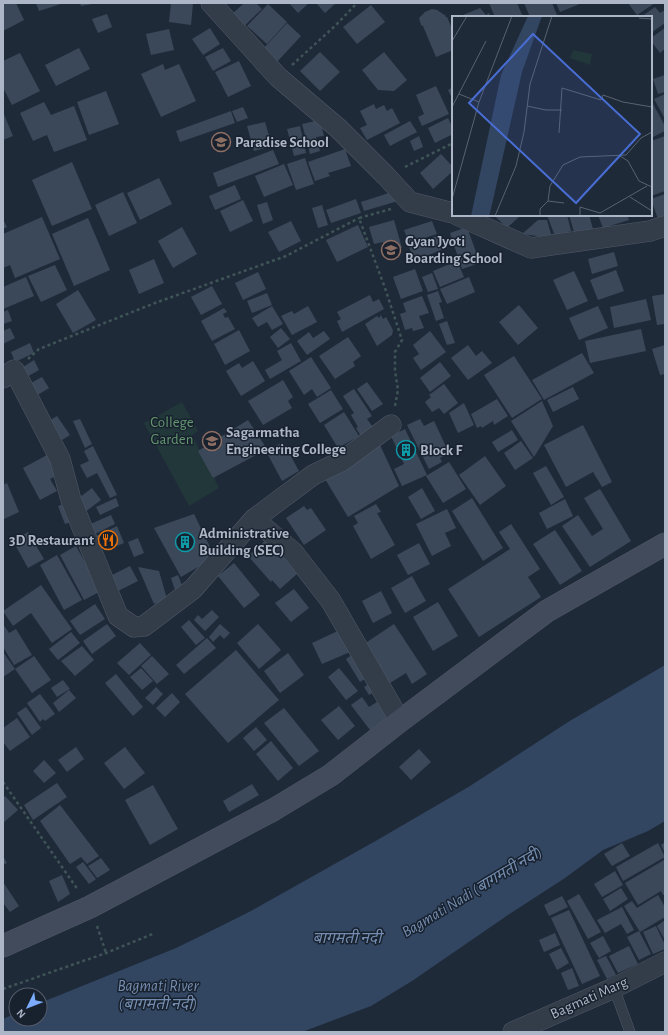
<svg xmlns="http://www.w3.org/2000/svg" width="668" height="1035" font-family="'Alegreya Sans','Noto Sans Devanagari',sans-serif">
  <rect width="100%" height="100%" fill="#1f2a39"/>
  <path fill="#21373a" d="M182,402L198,431L192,435L219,488L189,506L144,423Z"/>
  <path fill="#324561" d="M665,665V821L648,831L603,850L565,878L508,915L412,981L371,1006L302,1032H3V1019L16,1013V1019H40V1003L176,948L223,925L251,911L379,839L470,786L568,722Z"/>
  <path fill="#3b4859" d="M3,3H16L24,20L3,31Z
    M36,3H64L39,11Z
    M80,3H92V4L81,6Z
    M171,3H193L191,25L169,22Z
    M244,3H256L262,9L241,29L229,17Z
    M289,3H309L298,13Z
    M316,3H336L325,13Z
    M489,3H517L523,17H495Z
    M524,3H552L557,15L552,17H530Z
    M556,3H582L560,12Z
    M628,3H655L637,15Z
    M268,4L287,22L267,44L247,26Z
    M371,5L385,22L357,44L343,27Z
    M655,7L660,13L665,10V23L651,33V17H641Z
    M480,8L486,15L489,13L491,17H458Z
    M432,9L437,10L446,16L445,17H447L453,31V50L436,57L423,26L421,25L419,18L425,12Z
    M107,14L112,27L98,33L92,19Z
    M287,23L301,36L276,63L262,50Z
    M210,28L220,44L203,55L192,39Z
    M665,28V49L660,53L651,41V38Z
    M169,29L174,50L151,55L146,34Z
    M79,48L90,69L56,86L45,65Z
    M223,48L231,61L213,71L205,57Z
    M320,52L340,72L320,91L300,71Z
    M384,52L407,80L394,91L378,90L362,70Z
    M20,53L40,91L12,105L3,88V61Z
    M239,61L251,86L228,97L215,72Z
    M163,64L165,70L179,64L196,101L161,117L141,74Z
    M665,75V92L658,94L653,79Z
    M436,86L449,114L422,126L418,117L424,114L416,95Z
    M453,87V100L448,90Z
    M106,91L119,124L89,135L77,102Z
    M665,94V119L654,99Z
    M651,100L665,126V131L651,138Z
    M44,102L51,115L74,106L87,140L54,152L47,135L33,141L20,113Z
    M374,104L376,109L384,105L387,111L392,108L400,123L367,140L360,128L367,125L360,111Z
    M243,107L248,118L237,122L232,111Z
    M231,111L235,123L180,142L176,131Z
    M3,112L13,136L3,140Z
    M448,118L453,129V134L435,143L428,128Z
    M320,120L324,136L316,137L320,151L310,154L302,124Z
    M410,121L417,132L390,146L384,135Z
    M265,122L272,146L254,151L247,126Z
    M300,126L306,153L294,156L287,129Z
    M419,136L423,147L414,151L410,141Z
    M665,136V191L651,196V141Z
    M345,149L351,166L328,173L330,176L315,181L308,162Z
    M273,150L279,164L218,187L213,173Z
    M441,154L453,167V171L433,189L420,173Z
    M305,158L314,184L296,190L287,164Z
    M72,162L92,209L52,226L32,180Z
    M284,164L293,185L264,197L255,176Z
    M159,178L172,204L140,220L127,193Z
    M235,185L241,199L215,210L209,196Z
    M395,191L398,201L364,211L361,202Z
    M123,192L137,223L109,236L95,205Z
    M665,194V220L659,222L651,199Z
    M356,199L361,213L331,223L326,210Z
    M243,200L253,221L230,232L220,211Z
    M267,202L273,220L263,224L257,205Z
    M322,205L328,225L318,228L312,208Z
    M494,215H521L507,228Z
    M547,215H567L571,231L555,236Z
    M569,215H589L593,229L575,235Z
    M598,215H627L629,220L603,228Z
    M42,217L60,259L15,278L10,265L3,268V234Z
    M88,218L110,270L74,286L52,234Z
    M3,219L7,227L3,229Z
    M394,220L402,248L386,252L383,242L374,244L369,227Z
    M538,220H547L552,238L522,234Z
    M291,221L301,241L279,252L268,232Z
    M432,221L437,234L409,243L404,230Z
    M358,225L368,247L337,262L326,240Z
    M182,227L197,254L173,268L158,241Z
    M467,227L480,263L462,269L450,233Z
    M437,236L443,249L415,261L409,247Z
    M614,252L618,266L592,274L588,259Z
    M154,259L164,283L139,294L129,270Z
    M457,261L464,277L440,287L433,271Z
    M55,265L67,290L41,302L28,276Z
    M415,269L423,291L401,299L393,277Z
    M616,270L624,291L598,300L590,280Z
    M574,271L588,301L567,310L553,280Z
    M258,272L266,289L243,300L235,283Z
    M432,273L438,289L428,292L422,277Z
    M26,277L34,296L3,309V287Z
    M469,277L475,292L447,304L440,289Z
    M212,286L222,304L201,315L191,297Z
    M78,290L96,320L73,333L56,304Z
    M438,291L442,302L439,303L444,318L436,321L427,295Z
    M267,293L272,305L252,313L247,301Z
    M665,294V324L657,325L652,296Z
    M370,295L373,302L379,299L384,309L342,332L337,321L341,319L337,312Z
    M422,296L429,313L419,316L424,328L413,331L412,328L405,330L400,314L406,312L403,303Z
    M646,299L651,320L614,328L610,307Z
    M519,305L538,328L518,345L499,322Z
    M272,306L283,324L272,330L267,322L258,327L252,318Z
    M308,306L317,322L292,335L281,316L292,311L294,314Z
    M598,306L608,328L579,340L569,318Z
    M224,308L227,312L223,314L225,318L228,317L235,329L212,341L201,321Z
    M8,310L12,321L3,324V312Z
    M381,315L383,319L386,317L393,330L392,335L377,346L365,324L377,316L379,318Z
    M447,321L455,343L447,345L439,324Z
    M10,328L15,338L3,344V331Z
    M281,328L290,339L278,348L270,337Z
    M641,329L646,351L590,363L585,341Z
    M239,330L250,351L225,365L214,344Z
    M324,331L330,339L307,355L297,341L309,332L313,338Z
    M430,331L446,352L421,370L413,358L419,354L413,345Z
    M348,337L361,356L353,362L355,366L335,379L319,356Z
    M30,343L34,353L15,362L11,352Z
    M291,343L301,361L270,379L265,370L282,360L277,351Z
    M468,345L476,356L482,351L492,363L468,380L451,358Z
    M665,345V374L660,375L652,349Z
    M582,353L594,373L544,400L532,380Z
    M514,356L542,399L512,418L484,375Z
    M311,357L331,388L317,397L312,389L304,395L289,371Z
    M34,360L39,370L25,378L20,369Z
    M253,361L265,381L241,396L226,371L239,363L242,368Z
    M440,362L451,376L430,392L420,378Z
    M42,377L49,388L36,396L29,384Z
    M283,380L293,397L288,401L292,408L263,425L248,401Z
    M367,382L383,404L372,411L357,389Z
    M444,384L458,403L444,414L439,408L432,412L425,402L431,397L429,395Z
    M573,387L579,399L553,412L547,400Z
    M354,389L372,416L367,419L375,430L362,438L356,428L358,427L351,415L354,413L343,396Z
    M331,390L343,409L320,423L308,404Z
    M497,399L508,416L494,425L493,421L482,428L481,426L477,428L471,414Z
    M542,401L553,426L534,457L511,421Z
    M464,403L474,425L458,433L449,413Z
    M344,412L359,436L338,448L324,425Z
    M57,416L70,435L62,440L49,421Z
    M80,419L92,444L85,448L73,421Z
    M420,419L424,426L434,421L449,453L440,458L442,462L429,469L407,425Z
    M248,420L267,449L213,478L198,451Z
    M583,425L612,482L602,487L593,472L566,487L544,445Z
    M405,429L427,475L402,486L394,469L404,464L391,436Z
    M512,430L518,440L498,452L492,442Z
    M521,441L533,458L515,470L504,453Z
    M283,442L299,471L282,481L266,451Z
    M380,445L399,486L348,517L325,479Z
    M93,446L117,495L110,498L97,473L87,478L80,465L89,461L84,451Z
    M47,455L58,475L50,479L57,491L40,500L23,468Z
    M485,456L506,486L480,505L459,475Z
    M449,462L466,489L443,503L426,476Z
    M546,466L564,497L551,505L533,473Z
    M7,483L19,512L4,519L3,516V485Z
    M92,488L101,500L85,512L76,500Z
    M422,488L435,511L421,519L408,497Z
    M600,489L631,541L590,567L562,526L578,515L592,536L603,529L584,498Z
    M116,498L119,506L100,515L96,507Z
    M472,498L503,548L483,561L452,511Z
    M565,499L573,516L547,529L539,513Z
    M66,503L74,521L65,524L58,506Z
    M376,504L381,512L377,513L395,545L371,559L353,526L358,523L354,516Z
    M304,506L307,510L311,508L326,530L304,545L286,518Z
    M447,509L456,528L445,533L451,546L432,556L416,524Z
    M194,514L215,557L181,577L154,528Z
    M111,515L115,524L91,536L86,526Z
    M511,524L540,569L528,577L541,597L479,637L448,589L510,549L499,532Z
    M117,526L124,543L107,550L105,545L97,548L92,538Z
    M555,530L582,571L560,585L533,544Z
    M28,532L44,559L28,568L13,541Z
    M138,538L144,553L134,557L128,542Z
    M267,539L298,573L280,589L272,580L271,582L248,556Z
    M419,543L430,564L408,575L397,555Z
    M76,546L101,591L84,600L60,555Z
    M57,555L82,600L64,610L40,565Z
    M234,563L260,595L244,608L218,576Z
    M130,566L138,581L116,592L108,577Z
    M138,567L159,571L167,599L154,604Z
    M178,575L183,588L175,590L171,578Z
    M412,576L426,601L405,613L391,588Z
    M41,585L72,629L52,643L31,613L13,626L3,611Z
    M294,589L309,608L291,622L275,603Z
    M381,591L392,613L373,623L362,601Z
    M438,602L458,636L433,651L413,617Z
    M95,604L105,619L80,635L70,621Z
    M212,610L219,617L205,631L194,620L198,615L202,619Z
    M189,620L205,638L196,645L181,627Z
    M3,624L9,633L16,629L32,655L14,665L3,647Z
    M107,624L116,636L92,654L83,641Z
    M220,624L230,633L224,639L220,635L213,642L209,637Z
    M258,624L281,650L259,669L237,643Z
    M394,624L427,674L412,684L406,673L390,683L364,644Z
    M340,630L350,652L322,664L312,643Z
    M71,632L80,643L58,660L49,649Z
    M207,638L216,648L184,674L176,665Z
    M140,643L151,655L129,675L117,663Z
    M82,646L94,660L75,676L61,661Z
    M236,650L279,700L228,743L185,694Z
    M3,652L15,669L3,677Z
    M288,653L304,675L280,693L264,671Z
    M353,654L368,677L360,682L346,659Z
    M34,656L51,680L32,693L15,669Z
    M152,656L169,674L157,684L141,666Z
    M141,668L153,681L142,690L130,677Z
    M339,668L358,691L346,700L328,677Z
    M116,674L143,707L133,716L105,683Z
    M63,680L70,689L57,697L51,688Z
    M372,682L377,690L369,695L364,687Z
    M156,687L163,694L153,705L145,698Z
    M69,690L76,698L59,712L53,703Z
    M172,693L180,702L165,717L156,708Z
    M40,694L55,714L45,721L43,719L40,722L27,703Z
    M362,697L369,707L377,702L388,716L370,730L351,705Z
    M339,706L355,726L338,740L321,720Z
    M26,707L41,728L32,735L17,713Z
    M284,708L319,751L299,766L264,723Z
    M17,718L30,737L10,751L3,742V728Z
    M256,727L267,740L254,751L243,738Z
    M271,741L293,768L278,781L256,754Z
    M76,747L84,759L67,772L58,760Z
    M125,747L145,773L124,789L104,763Z
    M419,749L431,762L411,780L399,767Z
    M44,760L56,773L44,783L33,771Z
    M57,783L67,797L33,820L24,805Z
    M252,784L259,795L229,812L223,801Z
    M153,785L178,829L150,845L125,800Z
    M5,796L18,810L3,823V798Z
    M60,805L99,856L87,864L81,857L70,864L40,821Z
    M665,842V853L661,845Z
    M622,843L630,856L612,866L604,854Z
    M658,843L665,857L623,881L616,867Z
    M3,856L7,863L3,865Z
    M101,858L110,870L97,878L88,866Z
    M664,860L665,863V894L663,895L661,891L638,905L625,883Z
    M83,862L96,879L89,884L76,867Z
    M615,871L623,885L602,897L594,884Z
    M62,875L70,894L58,902L49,881Z
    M3,882L19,906L10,912L3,903Z
    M621,888L628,899L610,911L603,899Z
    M579,894L601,932L588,939L567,901Z
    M658,895L665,907V917L640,932L624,906L632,901L637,908Z
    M562,896L568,907L549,916L544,905Z
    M622,907L634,930L627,934L621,924L605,933L597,920Z
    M569,910L600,976L582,984L551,918Z
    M665,920V940L657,926Z
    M656,926L665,945V949L653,954L643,932Z
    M639,931L651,954L639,960L627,937Z
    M555,933L560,945L544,952L539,940Z
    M603,936L611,951L599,958L590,943Z
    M629,946L638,964L618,973L609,956Z
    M561,948L569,963L557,970L549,954Z
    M606,956L616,975L607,979L597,960Z
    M572,968L579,986L568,990L561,973Z"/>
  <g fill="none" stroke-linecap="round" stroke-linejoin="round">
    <g stroke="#505967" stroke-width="11">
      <path id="lane" d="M614,988L630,1032"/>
    </g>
    <g stroke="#505967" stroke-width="21">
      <path id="street" d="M211,3L278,77L338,128L386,176L410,202L453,213
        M457,215L531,248L650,231L665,226
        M3,378L14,370L60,459L71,500L118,616L134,627L144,626L193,589L254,519L313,475L342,461L391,425
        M254,519L293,552L331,601L400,721
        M513,1032L614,988L665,962"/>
    </g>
    <g stroke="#505967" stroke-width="23">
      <path id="secondary" d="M3,946L90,907L273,810L331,775L400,721L547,611L665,544"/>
    </g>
    <path stroke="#3f5457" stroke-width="2.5" stroke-dasharray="3 3" stroke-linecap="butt" d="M292,65L335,26L357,3
      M405,167L453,143
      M391,209L359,218L385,288L402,340L395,352V371L398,390L395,406
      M28,359L39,349L155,303L286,256L359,218
      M3,782L78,890
      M97,926L106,953
      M3,989L106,953L155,933"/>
    <use href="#lane" stroke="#333c49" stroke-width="10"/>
    <use href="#street" stroke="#333c49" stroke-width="20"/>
    <use href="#secondary" stroke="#414b5c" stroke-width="22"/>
  </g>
  <defs>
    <g id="school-ring" transform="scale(1)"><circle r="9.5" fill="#18212e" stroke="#8d6e63" stroke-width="1.5"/><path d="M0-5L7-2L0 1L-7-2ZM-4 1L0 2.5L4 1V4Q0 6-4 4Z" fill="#8d6e63"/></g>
    <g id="university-ring" transform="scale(1)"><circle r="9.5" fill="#18212e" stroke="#8d6e63" stroke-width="1.5"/><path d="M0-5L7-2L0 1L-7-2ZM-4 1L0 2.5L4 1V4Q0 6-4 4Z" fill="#8d6e63"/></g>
    <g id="building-ring" transform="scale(1)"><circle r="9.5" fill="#18212e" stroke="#0f9aa8" stroke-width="1.5"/><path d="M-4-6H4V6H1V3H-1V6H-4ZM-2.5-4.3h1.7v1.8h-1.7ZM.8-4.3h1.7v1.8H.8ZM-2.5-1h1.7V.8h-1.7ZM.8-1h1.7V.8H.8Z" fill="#0f9aa8"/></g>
    <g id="restaurant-ring" transform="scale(1)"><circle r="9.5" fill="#18212e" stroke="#e8710a" stroke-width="1.5"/><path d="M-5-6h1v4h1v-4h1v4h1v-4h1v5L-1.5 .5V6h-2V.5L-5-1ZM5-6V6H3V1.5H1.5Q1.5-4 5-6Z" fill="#e8710a"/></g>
  </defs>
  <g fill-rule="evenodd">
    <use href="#school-ring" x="221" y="142"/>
    <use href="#school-ring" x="391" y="250"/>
    <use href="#university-ring" x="212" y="441"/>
    <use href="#building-ring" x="406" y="450"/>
    <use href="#restaurant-ring" x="108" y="540"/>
    <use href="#building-ring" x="185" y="542"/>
  </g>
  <g text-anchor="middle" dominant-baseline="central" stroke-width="3" stroke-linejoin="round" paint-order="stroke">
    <g font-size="15" font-weight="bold" fill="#adb6c6" stroke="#18212e" text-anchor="start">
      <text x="235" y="142">Paradise School</text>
      <text x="405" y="241">Gyan Jyoti<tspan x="405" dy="17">Boarding School</tspan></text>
      <text x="226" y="432">Sagarmatha<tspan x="226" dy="17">Engineering College</tspan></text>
      <text x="420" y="450">Block F</text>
      <text x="199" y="533">Administrative<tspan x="199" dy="17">Building (SEC)</tspan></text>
      <text x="94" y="540" text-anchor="end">3D Restaurant</text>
    </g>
    <g font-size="15" fill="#649770" stroke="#18212e">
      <text x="172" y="422">College<tspan x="172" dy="17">Garden</tspan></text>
    </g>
    <g font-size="15" fill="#adb6c6" stroke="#18212e">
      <text transform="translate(589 998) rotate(-24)">Bagmati Marg</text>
    </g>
    <g font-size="16" font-style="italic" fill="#748db0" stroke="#18212e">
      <text transform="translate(472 892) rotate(-31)">Bagmati Nadi (बागमती नदी)</text>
      <text x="347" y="938">बागमती नदी</text>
      <text x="158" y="986">Bagmati River<tspan x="158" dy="18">(बागमती नदी)</tspan></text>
    </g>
  </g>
  <g transform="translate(452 16)">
    <rect width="200" height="200" fill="#1f2a39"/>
    <path d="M121,34L140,38L138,49L118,42Z" fill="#21373a"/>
    <path d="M76,0H90L70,56L39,193L37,200H19L49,59Z" fill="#324561"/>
    <path fill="none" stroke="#586271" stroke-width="1" d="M187,2L200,3M0,25L15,0M7,78L27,86M75,90L94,94H110M0,91L34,25M107,117L110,72L149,84L151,79L171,86L200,91M168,140L176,145L187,165L200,171M178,181L200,195M0,183L27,86L60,0M96,185L112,187M43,200L64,150L72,116L78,68L100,0M88,200V193L96,185L98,170L111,149L128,141L174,139L189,122L200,116M128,200V191L148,197L195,170"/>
    <path fill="#486dd3" fill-opacity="0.15" stroke="#486dd3" stroke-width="2" d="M81,18L188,118L124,187L17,87Z"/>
    <rect width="200" height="200" fill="none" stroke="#adb6c6" stroke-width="2"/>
  </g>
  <rect width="668" height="1035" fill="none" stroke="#adb6c6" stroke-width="8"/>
  <g transform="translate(28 1007) rotate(227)"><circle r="19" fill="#18212e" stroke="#545d6b"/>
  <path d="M0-3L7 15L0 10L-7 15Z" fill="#7bacfd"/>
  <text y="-6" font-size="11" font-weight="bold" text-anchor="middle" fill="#adb6c6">N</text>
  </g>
</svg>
